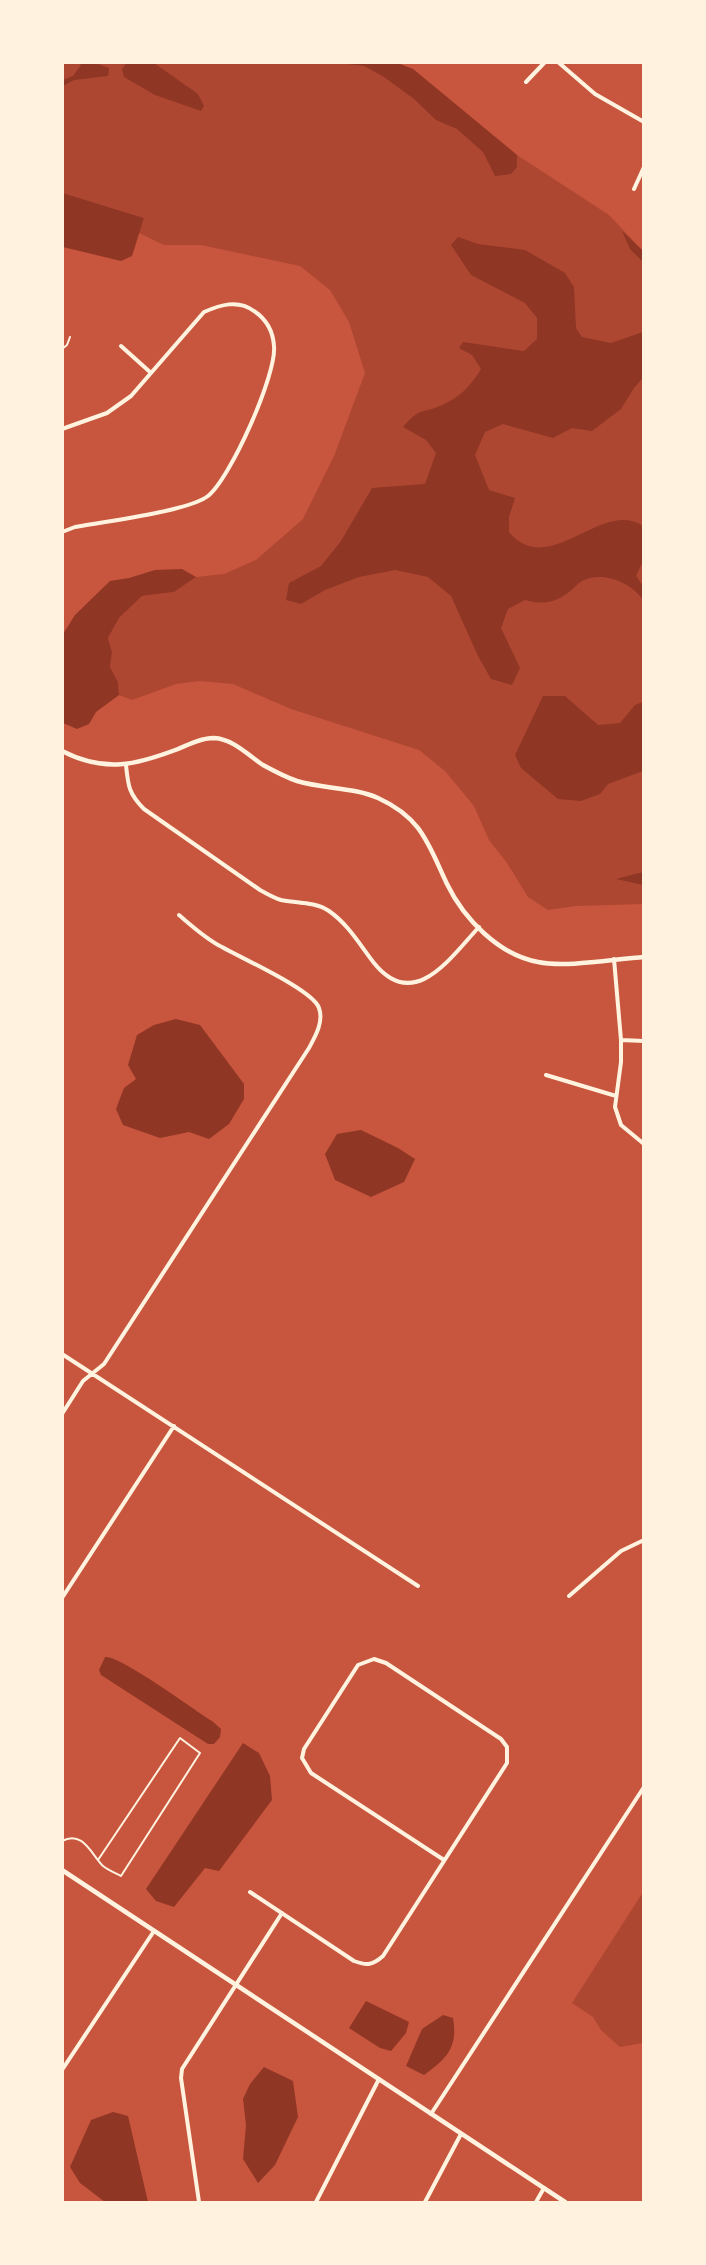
<svg xmlns="http://www.w3.org/2000/svg" width="706" height="2265" font-family="'Fira Sans',sans-serif">
  <rect width="100%" height="100%" fill="#c8553d"/>
  <path fill="#ae4732" d="M63,63H398L413,69L517,155L609,215L643,251V904L576,906L548,910L528,897L507,863L489,840L474,806L445,771L419,750L291,709L233,684L200,681L176,684L132,700L119,695L118,682L110,667L112,652L108,638L119,618L142,596L174,592L196,577L224,574L256,560L303,519L334,456L365,373L349,322L330,290L300,266L201,245H164L139,233L144,218L63,193Z
    M643,1892V2043L620,2047L601,2030L593,2017L572,2003Z"/>
  <path fill="#8f3625" d="M79,63H96L109,68L108,76L74,80L63,86V80L73,76L81,65Z
    M126,63H154L198,94L204,106L201,111L155,95L124,77L122,69Z
    M340,63H397L413,69L517,155V167L511,174L495,176L483,152L457,129L436,120L414,99L384,77L364,66Z
    M63,193L144,218L132,256L121,261L63,247Z
    M622,231L643,251V262L630,249Z
    M458,237L478,244L525,250L565,273L574,287L576,328L582,337L611,343L643,332V378L634,388L621,409L592,431L572,428L553,438L503,424L485,432L475,455L489,490L515,498L509,517V532C549,580 602,498 643,526V561L636,576L643,586V600C632,583 604,571 584,580C579,582 574,588 569,592C556,603 540,605 525,600L508,609L501,628L520,668L512,685L491,679L478,656L451,596L428,577L395,570L359,577L325,590L301,604L286,600L289,583L321,566L341,541L372,488L425,484L436,453L426,440L403,427C420,407 420,414 440,406C459,398 471,386 481,369L472,355L459,348L463,342L524,351L537,339V318L525,303L471,275L451,245Z
    M182,569L196,577L174,592L142,596L119,618L108,638L112,652L110,667L118,682L119,695L96,712L89,724L77,729L63,723V634L75,615L110,581L129,578L155,570Z
    M543,696H565L598,725L620,723L635,705L643,702V771L608,784L600,794L581,801L558,799L521,768L515,755Z
    M643,872V885L616,879Z
    M176,1019L200,1025L244,1084V1099L229,1124L209,1139L189,1132L160,1138L123,1125L116,1109L124,1088L136,1079L128,1065L137,1035L154,1025Z
    M361,1130L398,1148L415,1159L404,1182L371,1197L335,1180L325,1154L337,1134Z
    M105,1657C120,1655 194,1710 212,1721L221,1729L220,1737L214,1744H208L101,1675L99,1670Z
    M243,1743L259,1753L270,1776L272,1800L219,1871L205,1868L174,1907L156,1901L146,1889Z
    M366,2001L409,2022L406,2033L391,2051L380,2048L349,2028Z
    M443,2015L453,2018C458,2048 447,2058 424,2075L406,2066L422,2029Z
    M264,2067L293,2081L298,2117L275,2165L258,2183L243,2159L246,2125L243,2099L250,2084Z
    M113,2112L128,2116L148,2202H105L80,2183L70,2167L91,2120Z"/>
  <g fill="none" stroke-linecap="round" stroke-linejoin="round">
    <path stroke="#fff3e0" stroke-width="2" d="M62,349L67,345L70,337
      M62,1841C83,1830 91,1854 103,1866C108,1870 115,1873 121,1876L200,1753L180,1738L98,1860"/>
    <path stroke="#fff3e0" stroke-width="4" d="M558,62L595,94L644,122
      M526,82L545,62
      M634,189L644,167
      M121,346L150,372
      M62,429L107,413L131,396L204,312C220,305 238,299 254,311C266,319 273,331 274,346C277,374 230,479 208,496C189,511 103,522 75,527L62,532
      M126,765C128,786 129,794 144,809L260,890C267,894 274,898 281,900C297,903 316,902 329,911C348,924 360,945 374,963C414,1013 451,957 479,927
      M614,959L621,1040V1062L615,1107L621,1125L644,1144
      M621,1040L644,1041
      M546,1075L616,1096
      M62,1354L418,1586
      M62,1414L83,1381L104,1364L309,1048C315,1037 324,1022 319,1008C313,990 241,958 222,947C206,939 192,926 179,915
      M569,1596L621,1551L644,1540
      M62,1598L174,1426
      M250,1892L354,1961C367,1966 373,1965 383,1956L507,1763V1747L501,1739L386,1663L374,1659L358,1665L304,1749L302,1758L311,1773L444,1860
      M62,2070L154,1931
      M431,2114L644,1787
      M199,2202L181,2078L182,2069L282,1913
      M316,2202L379,2079
      M425,2202L461,2134
      M536,2202L544,2188"/>
    <path stroke="#fff3e0" stroke-width="4.5" d="M62,751C105,773 136,765 178,749C189,744 202,738 214,738C233,739 248,755 263,765C274,771 285,777 297,781C323,789 353,787 378,798C422,818 428,844 447,884C464,919 499,955 538,962C566,968 614,959 644,957
      M62,1870L565,2202"/>
  </g>
  <rect width="706" height="2265" fill="none" stroke="#fff3e0" stroke-width="128"/>
</svg>
